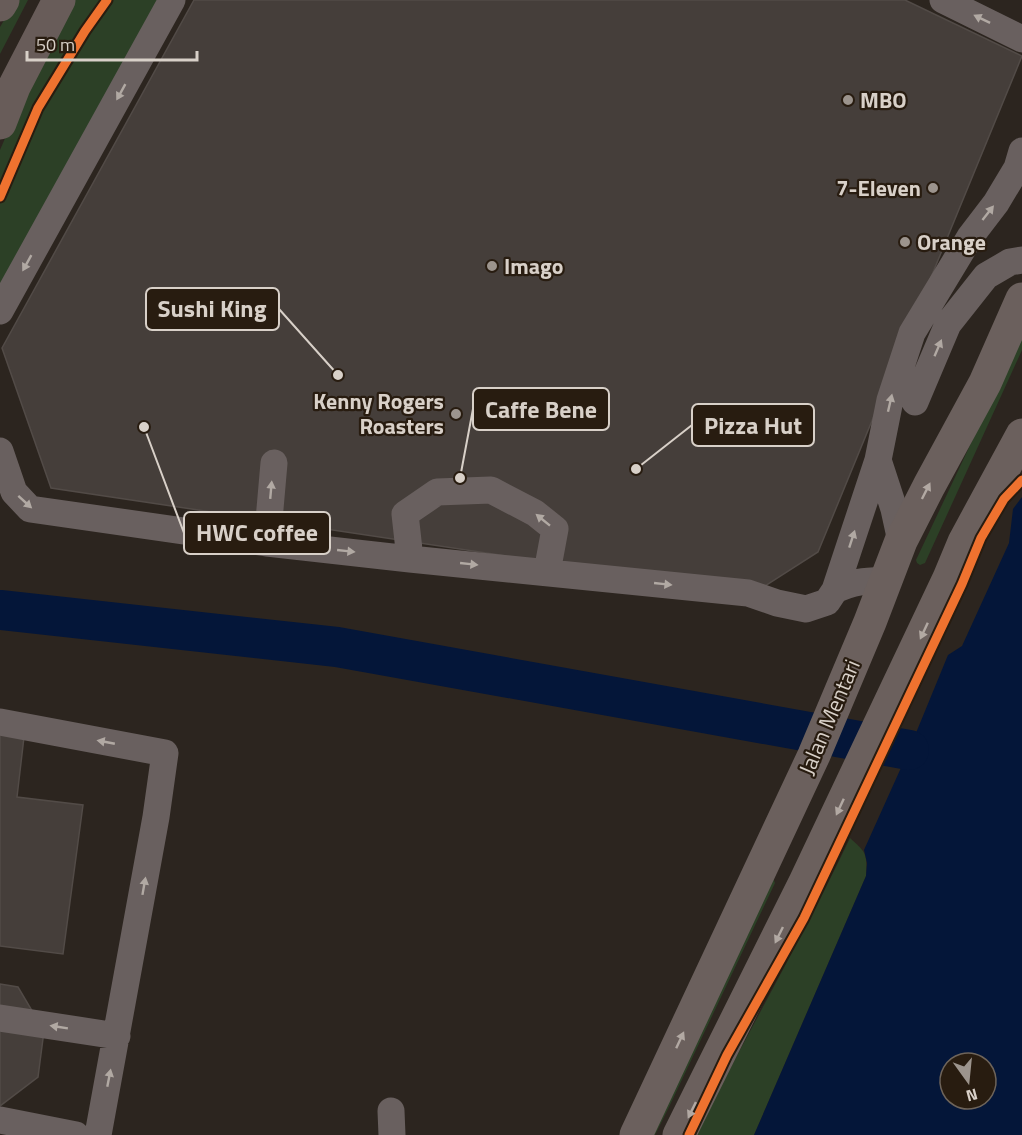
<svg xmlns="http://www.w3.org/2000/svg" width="1022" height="1135" font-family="'Titillium Web',sans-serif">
  <rect width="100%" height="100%" fill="#2c251f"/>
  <path fill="#2c4026" d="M16,0H28L0,54V27Z
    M72,0H159L0,296V150L13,120Z
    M1022,335V350L925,563L920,565L917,563L916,560Z
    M850,838C867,853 867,854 866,876L754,1135H696C746,1035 802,939 850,838Z
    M773,878L775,883L669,1107L655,1135H646Z"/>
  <path fill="#041639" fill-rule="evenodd" d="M1022,497V1135H754L866,876L867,863L864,850L909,750L948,655L962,646L1009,543L1013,509ZM950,1063H986V1099H950Z"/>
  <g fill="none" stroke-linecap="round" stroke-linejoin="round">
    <path stroke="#041639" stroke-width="40" d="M0,610L337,647L909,750"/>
  </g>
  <path fill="#453e3a" stroke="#524b47" stroke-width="1.5" d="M194,0H905L1022,56L818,552L754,593L51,488L2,348Z
    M0,717L26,720L17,797L83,805L63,954L0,946Z
    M0,984L18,987L44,1031L38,1077L0,1106Z"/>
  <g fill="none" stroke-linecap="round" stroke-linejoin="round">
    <path stroke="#69605f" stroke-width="27" d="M943,0L1022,39
      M0,311L172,0
      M915,402L948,324L986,276L1010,262L1022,260
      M0,451L14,492L30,509L267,543L274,463
      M878,460L894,509L901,541
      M267,543L410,559L748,593L777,603L806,609L827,602L835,590L878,460L890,400L912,333L970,237L996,203L1017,168L1022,151
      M410,559L405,514L437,492L491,490L535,513L555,529L547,572
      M835,590C855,581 865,581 886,580
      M0,722L165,753L156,817L98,1135
      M0,1018L117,1036
      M391,1111L392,1135
      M0,1120L76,1135"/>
    <path stroke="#6b605d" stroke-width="33" d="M636,1135L814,755L870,622L901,541L929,486L985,383L1022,299
      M679,1135L805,882L949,578L964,542L1022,435"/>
    <path stroke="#685c59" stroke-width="33" d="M0,5L3,0
      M0,123L14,87L59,0"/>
    <g stroke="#281c10" stroke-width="13">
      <path id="cycleway" d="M0,197L38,108L85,31L107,0
        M689,1135L727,1055L804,918L962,584L981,538L991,521L1004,499L1022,480"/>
    </g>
    <use href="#cycleway" stroke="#ef722f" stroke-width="9"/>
  </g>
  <defs><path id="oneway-solid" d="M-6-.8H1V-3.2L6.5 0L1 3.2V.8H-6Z" transform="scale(1.5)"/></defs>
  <g fill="#b1a9a3">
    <use href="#oneway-solid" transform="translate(982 19) rotate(-154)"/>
    <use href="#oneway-solid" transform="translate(121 92) rotate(119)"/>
    <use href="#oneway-solid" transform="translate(988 213) rotate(-52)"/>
    <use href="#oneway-solid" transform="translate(27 263) rotate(119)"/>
    <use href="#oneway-solid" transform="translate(938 348) rotate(-67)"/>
    <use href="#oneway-solid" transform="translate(890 403) rotate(-77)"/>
    <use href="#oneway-solid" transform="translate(271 490) rotate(-85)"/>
    <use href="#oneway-solid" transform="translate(25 502) rotate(42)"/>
    <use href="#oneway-solid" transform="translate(543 520) rotate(-141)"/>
    <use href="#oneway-solid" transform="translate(852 539) rotate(-72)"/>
    <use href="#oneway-solid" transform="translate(346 551) rotate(6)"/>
    <use href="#oneway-solid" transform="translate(469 564) rotate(6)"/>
    <use href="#oneway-solid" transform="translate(663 584) rotate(6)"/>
    <use href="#oneway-solid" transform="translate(106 742) rotate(-169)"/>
    <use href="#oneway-solid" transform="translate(144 886) rotate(-80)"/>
    <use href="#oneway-solid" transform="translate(59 1027) rotate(-171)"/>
    <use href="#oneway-solid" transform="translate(109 1078) rotate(-79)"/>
  </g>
  <g fill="#b2a9a3">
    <use href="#oneway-solid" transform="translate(926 491) rotate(-63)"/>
    <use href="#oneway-solid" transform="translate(924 631) rotate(115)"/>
    <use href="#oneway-solid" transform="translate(840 807) rotate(115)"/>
    <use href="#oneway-solid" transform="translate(779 935) rotate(116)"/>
    <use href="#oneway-solid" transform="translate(680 1040) rotate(-65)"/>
    <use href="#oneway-solid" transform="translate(692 1110) rotate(116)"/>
  </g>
  <g fill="#9c948d" stroke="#281c10" stroke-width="2">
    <circle cx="848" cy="100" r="6"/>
    <circle cx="933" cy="188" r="6"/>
    <circle cx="905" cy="242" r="6"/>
    <circle cx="492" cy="266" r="6"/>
    <circle cx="456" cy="414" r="6"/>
  </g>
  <g text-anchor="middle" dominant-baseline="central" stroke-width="4.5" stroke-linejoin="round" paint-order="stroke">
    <g font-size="22" font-weight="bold" fill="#d8d0c8" stroke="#281c10" text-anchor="start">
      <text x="860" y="100">MBO</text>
      <text x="921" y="188" text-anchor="end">7-Eleven</text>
      <text x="917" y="242">Orange</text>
      <text x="504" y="266">Imago</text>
      <text x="444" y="401" text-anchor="end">Kenny Rogers<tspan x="444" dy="25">Roasters</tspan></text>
    </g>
    <g font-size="22" fill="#d8d0c8" stroke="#281c10">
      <text transform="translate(829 717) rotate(-67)">Jalan Mentari</text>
    </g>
  </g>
  <path fill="none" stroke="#d8d0c8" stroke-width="2" d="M338 375L279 309M460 478L473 409M636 469L692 425M144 427L184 533"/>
  <g fill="#d8d0c8" stroke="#281c10" stroke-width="2">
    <circle cx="338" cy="375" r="6"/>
    <circle cx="460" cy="478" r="6"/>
    <circle cx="636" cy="469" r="6"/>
    <circle cx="144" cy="427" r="6"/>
  </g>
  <g fill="#281c10" stroke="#d8d0c8" stroke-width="2">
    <rect x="146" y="288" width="133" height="42" rx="6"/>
    <rect x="473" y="388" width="136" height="42" rx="6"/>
    <rect x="692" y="404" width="122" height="42" rx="6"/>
    <rect x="184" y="512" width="146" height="42" rx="6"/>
  </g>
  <g font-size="24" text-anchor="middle" font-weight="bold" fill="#d8d0c8">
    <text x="212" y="317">Sushi King</text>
    <text x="541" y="418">Caffe Bene</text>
    <text x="753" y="434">Pizza Hut</text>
    <text x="257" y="541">HWC coffee</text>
  </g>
  <g transform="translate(968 1081) rotate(165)"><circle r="28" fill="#281c10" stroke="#6e645a" stroke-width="1.5"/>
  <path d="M0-4.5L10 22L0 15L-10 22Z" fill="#9c948d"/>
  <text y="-9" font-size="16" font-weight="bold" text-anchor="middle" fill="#d8d0c8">N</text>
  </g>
  <path d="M27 51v9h170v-9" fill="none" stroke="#d8d0c8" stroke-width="3"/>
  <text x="36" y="51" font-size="18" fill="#d8d0c8" stroke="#281c10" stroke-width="4.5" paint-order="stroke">50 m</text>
</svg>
